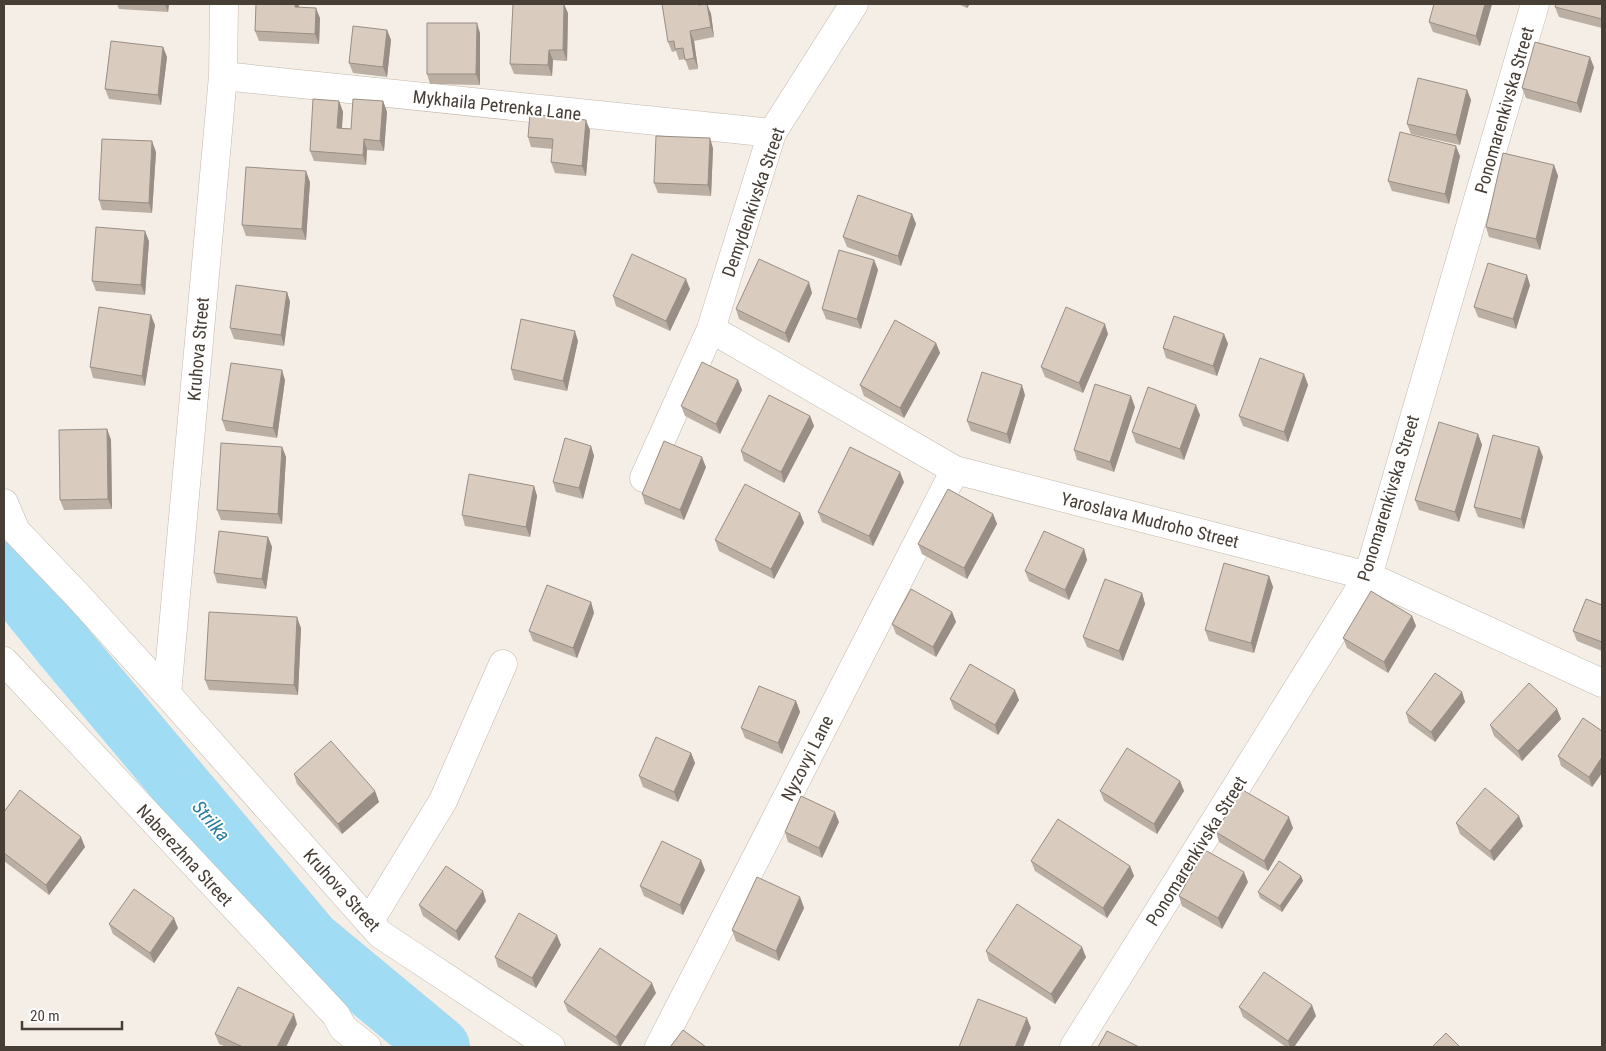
<svg xmlns="http://www.w3.org/2000/svg" width="1606" height="1051" font-family="'Roboto Condensed',sans-serif">
  <rect width="100%" height="100%" fill="#f4eee6"/>
  <g fill="none" stroke-linecap="round" stroke-linejoin="round">
    <path stroke="#a0dcf3" stroke-width="60" d="M4,572L66,649L311,940L440,1047"/>
    <g stroke="#c3b7ab" stroke-width="29">
      <path id="street" d="M224,4L223,76L167,694L380,934L551,1047
        M223,76L772,133
        M711,329L955,470L1368,576L1602,683
        M644,478L711,329L772,133L854,4
        M4,503L16,531L80,598L167,694
        M4,661L336,1015L343,1028L367,1047
        M369,922L443,801L503,664
        M659,1047L955,470
        M1074,1047L1368,576L1535,4"/>
    </g>
    <use href="#street" stroke="#fff" stroke-width="28"/>
  </g>
  <path fill="#bbafa3" d="M117,4H169L168,12L119,9Z
    M707,4L711,14L714,37L694,41L698,69L689,70L685,59L679,60L676,51L672,52L668,42L700,5Z
    M958,4H970L967,8Z
    M1492,4L1480,46L1433,32L1429,22Z
    M1602,4V28L1559,17L1555,7Z
    M299,7L320,18L319,44L259,41L255,31Z
    M568,13L567,61L553,60L552,76L514,74L510,64Z
    M387,30L391,40L387,77L353,73L349,63Z
    M480,33V85L430,84L427,74Z
    M163,47L167,57L161,105L109,99L105,89Z
    M1594,67L1581,113L1526,98L1522,88Z
    M1467,90L1471,100L1460,145L1411,134L1407,124Z
    M339,101L343,112L342,128L351,129L383,101L387,112L384,151L367,150L366,165L314,161L310,151Z
    M590,130L586,176L555,173L551,162L553,149L531,147L528,137Z
    M713,148L711,196L658,193L654,183Z
    M156,152L152,213L102,210L99,200Z
    M1460,156L1449,204L1392,191L1388,181Z
    M1554,165L1558,176L1540,250L1489,237L1486,227Z
    M310,182L306,240L246,236L242,225Z
    M912,214L916,224L901,266L847,247L843,237Z
    M149,241L145,295L96,291L92,281Z
    M874,260L878,270L861,329L826,319L822,309Z
    M1530,285L1516,329L1478,317L1474,307Z
    M690,289L670,331L616,306L613,296Z
    M287,292L290,302L284,346L234,339L230,328Z
    M812,293L789,343L739,319L736,309Z
    M155,325L145,386L93,378L90,367Z
    M1108,334L1083,393L1045,377L1041,367Z
    M1224,334L1228,344L1217,376L1166,358L1163,348Z
    M578,341L567,391L514,380L511,369Z
    M936,343L940,353L904,418L864,396L860,385Z
    M1304,374L1308,385L1288,442L1243,426L1239,416Z
    M285,380L277,438L226,431L222,420Z
    M738,380L742,390L720,434L685,416L681,406Z
    M1025,395L1010,444L971,431L967,421Z
    M1135,407L1114,472L1077,460L1074,450Z
    M1200,415L1184,460L1136,443L1132,432Z
    M810,416L814,426L784,483L744,461L741,451Z
    M107,429L111,440L112,509L64,510L60,500Z
    M1478,434L1482,445L1459,522L1419,510L1415,500Z
    M591,446L594,456L583,499L556,492L553,482Z
    M282,447L286,457L282,524L221,520L217,510Z
    M1539,447L1543,457L1524,529L1478,517L1474,507Z
    M706,467L684,520L645,504L642,494Z
    M904,482L873,546L822,522L818,512Z
    M534,486L537,496L530,537L465,526L462,515Z
    M800,513L804,523L774,579L719,551L715,540Z
    M993,514L997,524L967,579L922,554L918,544Z
    M268,537L272,547L266,589L217,583L214,573Z
    M1084,549L1087,560L1069,600L1029,581L1025,571Z
    M1269,576L1273,587L1254,653L1209,641L1205,630Z
    M1142,593L1145,604L1123,661L1087,647L1083,637Z
    M591,602L594,613L577,658L533,641L529,631Z
    M1602,605V651L1577,641L1573,631Z
    M952,612L956,622L936,657L896,634L892,624Z
    M1412,616L1416,626L1388,673L1347,648L1343,638Z
    M301,628L298,695L209,690L205,680Z
    M1462,692L1465,702L1435,742L1409,723L1406,713Z
    M950,699L1019,700L998,735L954,709Z
    M796,701L800,712L782,754L745,738L741,728Z
    M1557,709L1561,719L1522,761L1494,736L1490,725Z
    M1602,731V773L1592,787L1561,766L1558,756Z
    M691,753L695,763L678,802L643,787L639,776Z
    M294,774L375,791L379,802L342,834L297,784Z
    M1180,781L1184,791L1157,834L1104,801L1100,791Z
    M4,812L85,847L49,895L4,861Z
    M839,822L822,858L788,842L785,832Z
    M1456,823L1523,826L1494,861L1460,834Z
    M1293,828L1268,871L1219,842L1216,832Z
    M1031,861L1130,866L1134,876L1107,918L1035,871Z
    M705,870L683,915L644,896L640,886Z
    M1301,876L1303,881L1282,912L1260,898L1258,892Z
    M1248,882L1222,929L1182,906L1179,896Z
    M800,897L804,908L779,961L736,941L732,930Z
    M486,901L459,941L423,916L419,905Z
    M109,924L178,928L154,963L113,934Z
    M561,945L536,988L498,967L495,957Z
    M986,951L1086,957L1055,1004L989,961Z
    M656,993L620,1047L568,1012L564,1002Z
    M1239,1007L1316,1016L1294,1047H1286L1243,1017Z
    M297,1024L286,1047H226L219,1044L215,1034Z"/>
  <path fill="#988e85" d="M165,4H169L168,12Z
    M295,4H299L298,17L295,7Z
    M564,4L568,13L567,61L563,50Z
    M707,4L711,14L714,37L711,27Z
    M966,4H970L967,8Z
    M1485,4H1492L1480,46L1476,36Z
    M316,8L320,18L319,44L315,34Z
    M477,23L480,33V85L476,74Z
    M387,30L391,40L387,77L383,67Z
    M690,31L694,41L698,69L694,58Z
    M163,47L167,57L161,105L158,95Z
    M549,50L553,60L552,76L548,65Z
    M1590,57L1594,67L1581,113L1577,103Z
    M1467,90L1471,100L1460,145L1456,135Z
    M339,101L343,112L341,138L337,128Z
    M383,101L387,112L384,151L380,141Z
    M586,120L590,130L586,176L582,166Z
    M710,138L713,148L711,196L708,185Z
    M364,139L367,150L366,165L363,155Z
    M152,141L156,152L152,213L149,203Z
    M1456,146L1460,156L1449,204L1445,194Z
    M1554,165L1558,176L1540,250L1536,239Z
    M306,171L310,182L306,240L302,229Z
    M912,214L916,224L901,266L898,256Z
    M145,231L149,241L145,295L141,285Z
    M874,260L878,270L861,329L857,319Z
    M1527,275L1530,285L1516,329L1513,319Z
    M686,279L690,289L670,331L666,321Z
    M809,282L812,293L789,343L785,333Z
    M287,292L290,302L284,346L281,335Z
    M151,315L155,325L145,386L142,376Z
    M1105,324L1108,334L1083,393L1079,383Z
    M575,331L578,341L567,391L563,381Z
    M1224,334L1228,344L1217,376L1213,366Z
    M936,343L940,353L904,418L900,408Z
    M282,370L285,380L277,438L273,428Z
    M1304,374L1308,385L1288,442L1284,432Z
    M738,380L742,390L720,434L716,424Z
    M1022,385L1025,395L1010,444L1007,434Z
    M1131,396L1135,407L1114,472L1110,462Z
    M1196,405L1200,415L1184,460L1180,449Z
    M810,416L814,426L784,483L781,472Z
    M107,429L111,440L112,509L108,499Z
    M1478,434L1482,445L1459,522L1455,512Z
    M591,446L594,456L583,499L579,488Z
    M282,447L286,457L282,524L278,514Z
    M1539,447L1543,457L1524,529L1521,519Z
    M702,457L706,467L684,520L680,510Z
    M900,472L904,482L873,546L869,536Z
    M534,486L537,496L530,537L526,527Z
    M800,513L804,523L774,579L771,569Z
    M993,514L997,524L967,579L964,568Z
    M268,537L272,547L266,589L262,579Z
    M1084,549L1087,560L1069,600L1065,590Z
    M1269,576L1273,587L1254,653L1251,643Z
    M1142,593L1145,604L1123,661L1119,651Z
    M591,602L594,613L577,658L573,648Z
    M952,612L956,622L936,657L933,647Z
    M1412,616L1416,626L1388,673L1384,662Z
    M297,617L301,628L298,695L294,685Z
    M1015,690L1019,700L998,735L995,725Z
    M1462,692L1465,702L1435,742L1431,732Z
    M796,701L800,712L782,754L778,743Z
    M1557,709L1561,719L1522,761L1518,751Z
    M691,753L695,763L678,802L674,792Z
    M1602,757V773L1592,787L1589,777Z
    M1180,781L1184,791L1157,834L1154,824Z
    M375,791L379,802L342,834L338,824Z
    M835,812L839,822L822,858L819,848Z
    M1519,816L1523,826L1494,861L1490,851Z
    M1289,817L1293,828L1268,871L1264,861Z
    M81,837L85,847L49,895L46,885Z
    M701,860L705,870L683,915L680,905Z
    M1130,866L1134,876L1107,918L1103,908Z
    M1244,872L1248,882L1222,929L1218,918Z
    M1301,876L1303,881L1282,912L1280,906Z
    M483,891L486,901L459,941L456,931Z
    M800,897L804,908L779,961L776,951Z
    M174,918L178,928L154,963L150,953Z
    M557,935L561,945L536,988L532,978Z
    M1082,947L1086,957L1055,1004L1051,994Z
    M652,983L656,993L620,1047L616,1037Z
    M1312,1005L1316,1016L1294,1047H1290L1288,1041Z
    M294,1014L297,1024L286,1047H277Z
    M1027,1018L1031,1028L1023,1047H1015Z"/>
  <path fill="#d9cbbe" stroke="#988e85" d="M256,4H295V7L316,8L315,34L255,31Z
    M513,4H564L563,50H549L548,65L510,64Z
    M662,4H698V5L707,4L711,27L690,31L694,58L685,60L683,48L675,49L674,41L668,42Z
    M1434,4H1485L1476,36L1429,22Z
    M1556,4H1602V19L1555,7Z
    M427,23H477L476,74H427Z
    M353,26L387,30L383,67L349,63Z
    M111,41L163,47L158,95L105,89Z
    M1535,42L1590,57L1577,103L1522,88Z
    M1418,78L1467,90L1456,135L1407,124Z
    M313,99L339,101L337,128L351,129L353,99L383,101L380,141L364,139L363,155L310,151Z
    M530,114L586,120L582,166L551,162L553,139L528,137Z
    M1400,132L1456,146L1445,194L1388,181Z
    M656,136L710,138L708,185L654,183Z
    M102,139L152,141L149,203L99,200Z
    M1503,153L1554,165L1536,239L1486,227Z
    M246,167L306,171L302,229L242,225Z
    M858,195L912,214L898,256L843,237Z
    M96,227L145,231L141,285L92,281Z
    M839,250L874,260L857,319L822,309Z
    M632,254L686,279L666,321L613,296Z
    M759,259L809,282L785,333L736,309Z
    M1488,263L1527,275L1513,319L1474,307Z
    M236,285L287,292L281,335L230,328Z
    M99,307L151,315L142,376L90,367Z
    M1066,307L1105,324L1079,383L1041,367Z
    M1174,316L1224,334L1213,366L1163,348Z
    M521,319L575,331L563,381L511,369Z
    M895,320L936,343L900,408L860,385Z
    M1260,358L1304,374L1284,432L1239,416Z
    M702,362L738,380L716,424L681,406Z
    M231,363L282,370L273,428L222,420Z
    M982,372L1022,385L1007,434L967,421Z
    M1095,384L1131,396L1110,462L1074,450Z
    M1148,387L1196,405L1180,449L1132,432Z
    M769,395L810,416L781,472L741,451Z
    M1439,422L1478,434L1455,512L1415,500Z
    M107,429L108,499L60,500L59,430Z
    M1493,435L1539,447L1521,519L1474,507Z
    M565,438L591,446L579,488L553,482Z
    M664,441L702,457L680,510L642,494Z
    M221,443L282,447L278,514L217,510Z
    M850,447L900,472L869,536L818,512Z
    M469,474L534,486L526,527L462,515Z
    M745,484L800,513L771,569L715,540Z
    M948,489L993,514L964,568L918,544Z
    M219,531L268,537L262,579L214,573Z
    M1044,531L1084,549L1065,590L1025,571Z
    M1224,563L1269,576L1251,643L1205,630Z
    M1105,579L1142,593L1119,651L1083,637Z
    M547,585L591,602L573,648L529,631Z
    M911,589L952,612L933,647L892,624Z
    M1371,591L1412,616L1384,662L1343,638Z
    M1586,599L1602,605V642L1573,631Z
    M209,612L297,617L294,685L205,680Z
    M970,664L1015,690L995,725L950,699Z
    M1435,673L1462,692L1431,732L1406,713Z
    M1529,683L1557,709L1518,751L1490,725Z
    M759,686L796,701L778,743L741,728Z
    M1583,718L1602,731V757L1589,777L1558,756Z
    M656,737L691,753L674,792L639,776Z
    M331,741L375,791L338,824L294,774Z
    M1127,748L1180,781L1154,824L1100,791Z
    M1485,788L1519,816L1490,851L1456,823Z
    M1241,789L1289,817L1264,861L1216,832Z
    M20,790L81,837L46,885L4,853V812Z
    M801,796L835,812L819,848L785,832Z
    M1058,819L1130,866L1103,908L1031,861Z
    M662,841L701,860L680,905L640,886Z
    M1205,850L1244,872L1218,918L1179,896Z
    M1279,861L1301,876L1280,906L1258,892Z
    M446,866L483,891L456,931L419,905Z
    M757,877L800,897L776,951L732,930Z
    M134,889L174,918L150,953L109,924Z
    M1017,904L1082,947L1051,994L986,951Z
    M519,913L557,935L532,978L495,957Z
    M600,948L652,983L616,1037L564,1002Z
    M1264,972L1312,1005L1288,1041L1239,1007Z
    M238,987L294,1014L277,1047H243L215,1034Z
    M978,999L1027,1018L1015,1047H959Z
    M683,1030L706,1047H670Z
    M1107,1031L1139,1047H1098Z
    M1446,1033L1460,1047H1432Z"/>
  <g text-anchor="middle" dominant-baseline="central" stroke-width="4" stroke-linejoin="round" paint-order="stroke">
    <g font-size="18" fill="#473e35" stroke="#fff">
      <text transform="translate(497 105) rotate(6)">Mykhaila Petrenka Lane</text>
      <text transform="translate(1504 110) rotate(-74)">Ponomarenkivska Street</text>
      <text transform="translate(753 202) rotate(-71)">Demydenkivska Street</text>
      <text transform="translate(198 349) rotate(-85)">Kruhova Street</text>
      <text transform="translate(1388 498) rotate(-73)">Ponomarenkivska Street</text>
      <text transform="translate(1150 520) rotate(14)">Yaroslava Mudroho Street</text>
      <text transform="translate(807 758) rotate(-63)">Nyzovyi Lane</text>
      <text transform="translate(1196 851) rotate(-58)">Ponomarenkivska Street</text>
      <text transform="translate(185 855) rotate(47)">Naberezhna Street</text>
      <text transform="translate(342 890) rotate(48)">Kruhova Street</text>
    </g>
    <g font-size="19" font-style="italic" fill="#267b9e" stroke="#fff">
      <text transform="translate(211 821) rotate(50)">Strilka</text>
    </g>
  </g>
  <rect width="1606" height="1051" fill="none" stroke="#473e35" stroke-width="10"/>
  <path d="M22 1021v8h100v-8" fill="none" stroke="#473e35" stroke-width="2.5"/>
  <text x="30" y="1021" font-size="15" fill="#473e35" stroke="#ffffff" stroke-width="4" paint-order="stroke">20 m</text>
</svg>
